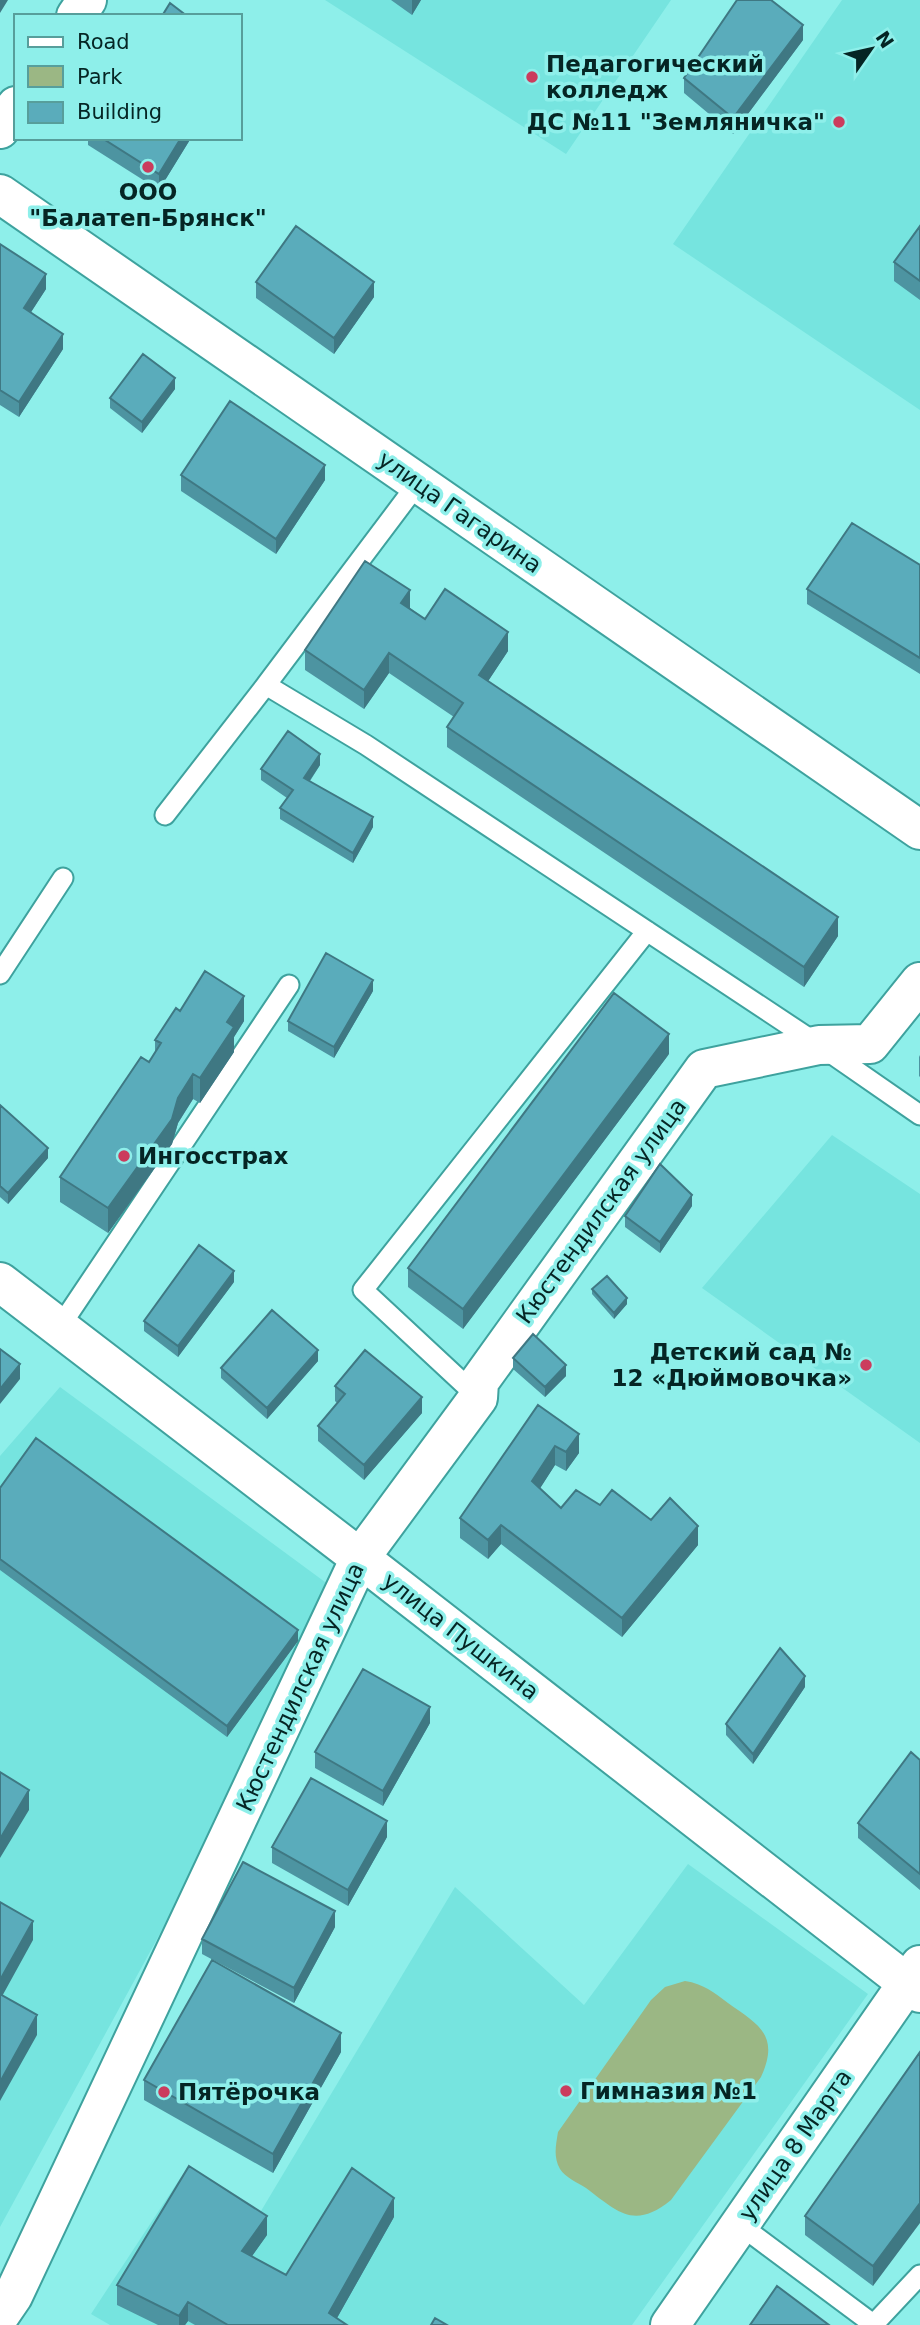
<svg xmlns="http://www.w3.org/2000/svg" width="920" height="2325" font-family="'DejaVu Sans',sans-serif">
  <rect width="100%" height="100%" fill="#8eefea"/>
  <path fill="#76e4df" d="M325,0H671L566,154Z
    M842,0H920V410L673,244Z
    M832,1135L920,1194V1443L702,1288Z
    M60,1387L344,1596L0,2227V1456Z
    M688,1864L868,1994L632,2325H110L91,2314L181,2177L258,2216L455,1887L584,2005Z"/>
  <path fill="#9bb784" d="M685,1981C704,1984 713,1992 728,2003C759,2025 780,2035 761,2077L671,2200C634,2230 618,2212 586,2188C578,2183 565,2177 560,2169C553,2157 556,2145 558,2132L651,2000L665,1987Z"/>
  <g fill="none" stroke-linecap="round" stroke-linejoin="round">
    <g stroke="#3ea29e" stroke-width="23">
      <path id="lane" d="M418,483L266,685L366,745L819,1045L920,1115
        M165,815L266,685
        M0,974L63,878
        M59,1328L289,985
        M478,1397L363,1290L647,931
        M740,2225L873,2324
        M873,2325L920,2275"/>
    </g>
    <g stroke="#3ea29e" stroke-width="42">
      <path id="street" d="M360,1558L478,1398L479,1382L704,1069L819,1045L870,1044L920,982"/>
    </g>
    <g stroke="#3ea29e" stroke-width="42">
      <path id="secondary" d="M76,16L87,0
        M0,129L16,106
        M0,194L920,830
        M0,1282L360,1558L920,1993
        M0,2315L13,2296L360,1558
        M670,2325L920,1965"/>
    </g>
    <use href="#lane" stroke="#fff" stroke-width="19"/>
    <use href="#street" stroke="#fff" stroke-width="38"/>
    <use href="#secondary" stroke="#fff" stroke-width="38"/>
  </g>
  <path fill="#4d94a1" d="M391,0H421L412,15Z
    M803,40L733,134L684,93V78Z
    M88,138H191L159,190L88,145Z
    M920,226V300L894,281V262Z
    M0,244L46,289L31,312L63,349L19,417L0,405Z
    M256,282L374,297L334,354L256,298Z
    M175,389L142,433L110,408V398Z
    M181,475L325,480L276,554L181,491Z
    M920,565V674L807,604V589Z
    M410,608L425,619L508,651L488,681L838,936L804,987L447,747V727L454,717L389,673L364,709L305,670V650Z
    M320,765L310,781L373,827L353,863L280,819V808L287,798L261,780V769Z
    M373,991L334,1058L288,1031V1021Z
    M180,1011L244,1021L234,1037V1052L200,1103L193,1099L178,1123L172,1144L108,1233L60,1202V1177L149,1062L155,1052V1040Z
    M669,1054L463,1329L408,1287V1268Z
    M920,1055V1077L919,1076V1057Z
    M0,1105L48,1158L8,1204L0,1197Z
    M692,1206L660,1253L625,1227V1216Z
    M234,1282L178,1357L144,1331V1321Z
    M592,1289L627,1304L614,1319L592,1294Z
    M513,1358L566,1376L545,1397L513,1369Z
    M318,1361L267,1419L221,1378V1368Z
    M335,1386L422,1413L364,1480L318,1441V1426L337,1403L335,1401Z
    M538,1405L579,1453L566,1471L555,1465L540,1488L561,1508L600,1505L651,1520L698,1545L622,1637L501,1544L488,1559L460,1538V1518Z
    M0,1488L298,1641L227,1737L0,1570Z
    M805,1687L753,1764L726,1735V1724Z
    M430,1723L383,1806L315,1768V1752Z
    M920,1760V1890L858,1838V1823Z
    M387,1837L348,1906L272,1863V1847Z
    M335,1927L294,2003L202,1954V1939Z
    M341,2052L273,2173L144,2100V2080Z
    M920,2052L873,2286L805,2235V2216Z
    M394,2217L337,2318L347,2325H195L188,2321L185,2325H158L117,2305V2285L267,2235L252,2256L286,2275Z"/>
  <path fill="#3f7883" d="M0,0H8L0,13Z
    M412,0H421L412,15Z
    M803,25V40L733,134V118Z
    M181,138H191L159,190V174Z
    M46,274V289L24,323V308Z
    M374,282V297L334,354V338Z
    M63,334V349L19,417V402Z
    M175,378V389L142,433V422Z
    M325,465V480L276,554V539Z
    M410,590V610L401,603Z
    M508,632V651L479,695V675Z
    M389,653V673L364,709V690Z
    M320,754V765L304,789V778Z
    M373,817V827L353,863V853Z
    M838,917V936L804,987V967Z
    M373,980V991L334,1058V1047Z
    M244,996V1021L234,1037V1052L200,1103V1078L227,1022Z
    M669,1034V1054L463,1329V1309Z
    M193,1074V1099L178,1123L172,1144L108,1233V1208Z
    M48,1148V1158L8,1204V1193Z
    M692,1195V1206L660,1253V1242Z
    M234,1271V1282L178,1357V1346Z
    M627,1298V1304L614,1319V1313Z
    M318,1350V1361L267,1419V1408Z
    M20,1364V1379L0,1404V1389Z
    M566,1365V1376L545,1397V1387Z
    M422,1397V1413L364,1480V1465Z
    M579,1434V1453L566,1471V1452Z
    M555,1446V1465L532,1501V1481Z
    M501,1525V1544L488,1559V1540Z
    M698,1526V1545L622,1637V1618Z
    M298,1630V1641L227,1737V1726Z
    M805,1676V1687L753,1764V1754Z
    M430,1707V1723L383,1806V1791Z
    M29,1790V1810L0,1858V1839Z
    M387,1821V1837L348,1906V1890Z
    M335,1911V1927L294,2003V1988Z
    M33,1921V1940L0,2000V1980Z
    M37,2015V2035L0,2101V2082Z
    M341,2033V2052L273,2173V2154Z
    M394,2198V2217L333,2325L329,2313Z
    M920,2203V2223L873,2286V2266Z
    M267,2216V2235L242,2270V2251Z
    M188,2302V2321L185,2325H179V2316Z"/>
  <path fill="#5aacbb" stroke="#3f7883" stroke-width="2" d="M737,0H771L803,25L733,118L684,78Z
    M170,3L187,16H162Z
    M102,138H181L159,174Z
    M296,226L374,282L334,338L256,282Z
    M920,226V281L894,262Z
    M0,244L46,274L24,308L63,334L19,402L0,390Z
    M143,354L175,378L142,422L110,398Z
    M230,401L325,465L276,539L181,475Z
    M852,523L920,565V658L807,589Z
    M365,561L410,590L401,603L425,619L445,589L508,632L479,675L838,917L804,967L447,727L463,703L389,653L364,690L305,650Z
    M288,731L320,754L304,778L373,817L353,853L280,808L293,790L261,769Z
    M326,953L373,980L334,1047L288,1021Z
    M205,971L244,996L227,1022L234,1027L200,1078L193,1074L178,1098L172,1119L108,1208L60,1177L141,1057L149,1062L161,1043L155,1040L176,1008L180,1011Z
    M614,993L669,1034L463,1309L408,1268Z
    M0,1105L48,1148L8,1193L0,1186Z
    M660,1164L692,1195L660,1242L625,1216Z
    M199,1245L234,1271L178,1346L144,1321Z
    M607,1276L627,1298L614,1313L592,1289Z
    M272,1310L318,1350L267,1408L221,1368Z
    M533,1334L566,1365L545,1387L513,1358Z
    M0,1349L20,1364L0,1389Z
    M365,1350L422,1397L364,1465L318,1426L345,1394L335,1386Z
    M538,1405L579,1434L566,1452L555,1446L532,1481L561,1508L576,1490L600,1505L612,1490L651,1520L670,1498L698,1526L622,1618L501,1525L488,1540L460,1518Z
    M36,1438L298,1630L227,1726L0,1559V1488Z
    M780,1648L805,1676L753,1754L726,1724Z
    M363,1669L430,1707L383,1791L315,1752Z
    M911,1752L920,1760V1874L858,1823Z
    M0,1772L29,1790L0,1839Z
    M311,1778L387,1821L348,1890L272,1847Z
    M243,1862L335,1911L294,1988L202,1939Z
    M0,1902L33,1921L0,1980Z
    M212,1960L341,2033L273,2154L144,2080Z
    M0,1994L37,2015L0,2082Z
    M920,2052V2203L873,2266L805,2216Z
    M189,2166L267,2216L242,2251L286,2275L352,2168L394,2198L329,2313L347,2325H228L188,2302L179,2316L117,2285Z
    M777,2286L829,2325H750Z
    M435,2318L447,2325H431Z"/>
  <g fill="#cb3c5d" stroke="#8eefea" stroke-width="2.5">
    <circle cx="532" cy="77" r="7"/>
    <circle cx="839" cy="122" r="7"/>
    <circle cx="148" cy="167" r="7"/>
    <circle cx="124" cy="1156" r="7"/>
    <circle cx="866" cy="1365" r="7"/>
    <circle cx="566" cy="2091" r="7"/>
    <circle cx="164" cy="2092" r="7"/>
  </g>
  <g text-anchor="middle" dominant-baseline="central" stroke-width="7" stroke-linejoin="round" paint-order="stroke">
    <g font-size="23" font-weight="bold" fill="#052524" stroke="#8eefea" text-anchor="start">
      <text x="546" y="64">Педагогический<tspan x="546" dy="26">колледж</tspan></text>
      <text x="825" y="122" text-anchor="end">ДС №11 "Земляничка"</text>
      <text x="148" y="192" text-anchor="middle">ООО<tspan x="148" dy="26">"Балатеп-Брянск"</tspan></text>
      <text x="138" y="1156">Ингосстрах</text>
      <text x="852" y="1352" text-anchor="end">Детский сад №<tspan x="852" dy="26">12 «Дюймовочка»</tspan></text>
      <text x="580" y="2091">Гимназия №1</text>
      <text x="178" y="2092">Пятёрочка</text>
    </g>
    <g font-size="23" fill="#052524" stroke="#8eefea">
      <text transform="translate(460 512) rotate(35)">улица Гагарина</text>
      <text transform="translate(601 1211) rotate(-54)">Кюстендилская улица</text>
      <text transform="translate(461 1636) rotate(38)">улица Пушкина</text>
      <text transform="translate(300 1687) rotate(-65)">Кюстендилская улица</text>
      <text transform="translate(795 2145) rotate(-55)">улица 8 Марта</text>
    </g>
  </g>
  <rect x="14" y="14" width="228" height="126" fill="#8eefea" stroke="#579e9b" stroke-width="2"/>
  <rect x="28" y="37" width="35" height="10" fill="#ffffff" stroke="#579e9b" stroke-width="2"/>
  <text x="77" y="49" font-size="21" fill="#052524">Road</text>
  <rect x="28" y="66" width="35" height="21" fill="#9bb784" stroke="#579e9b" stroke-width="2"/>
  <text x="77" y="84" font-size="21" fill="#052524">Park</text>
  <rect x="28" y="102" width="35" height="21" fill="#5aacbb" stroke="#579e9b" stroke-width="2"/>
  <text x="77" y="119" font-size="21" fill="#052524">Building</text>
  <g transform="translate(871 49) rotate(56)" stroke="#8eefea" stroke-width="5" paint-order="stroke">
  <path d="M0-5L12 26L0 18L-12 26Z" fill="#052524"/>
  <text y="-10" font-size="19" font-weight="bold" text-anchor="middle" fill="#052524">N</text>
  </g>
</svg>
